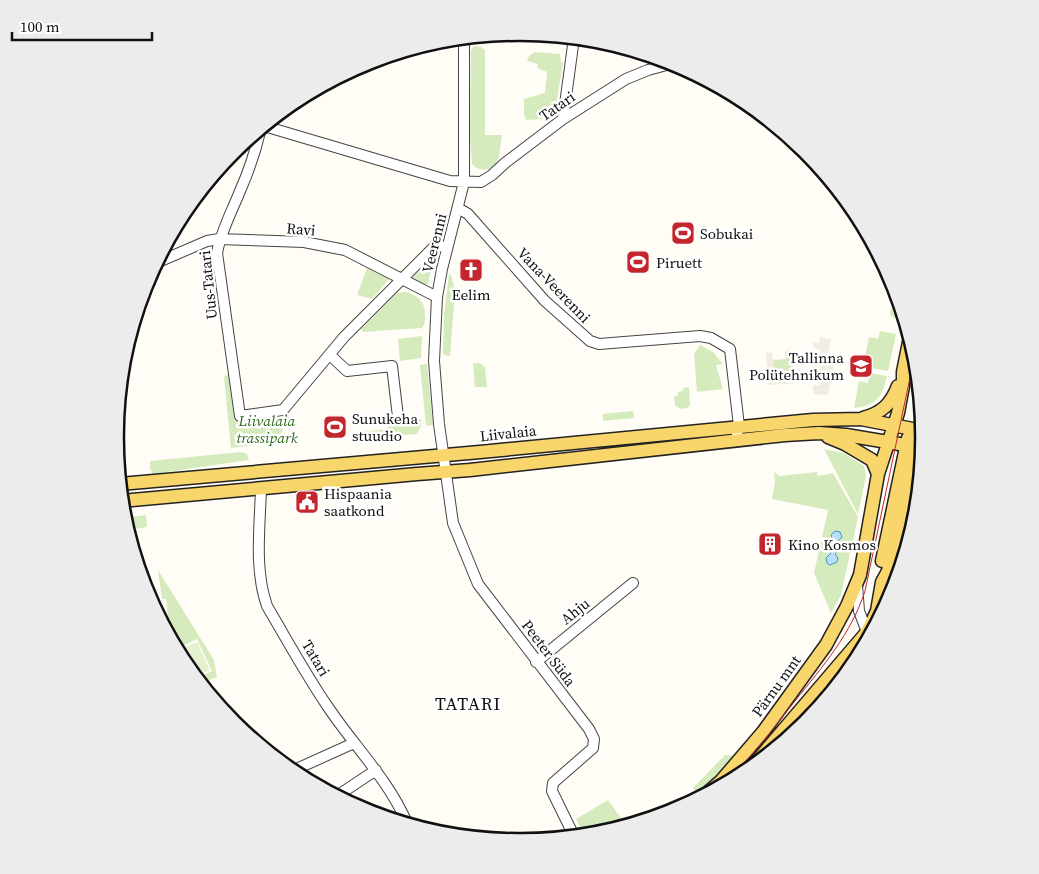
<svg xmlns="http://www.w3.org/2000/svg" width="1039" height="874" font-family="'Source Serif 4',serif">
  <rect width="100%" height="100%" fill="#fffdf5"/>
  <path fill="#d5ebbd" d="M474,46L481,47L485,50V135H502C500,143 501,152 498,160C494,171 480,173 472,164L470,137L471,50Z
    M535,52L560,54L561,62L563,63L555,112L546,119L526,120L524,114V99L545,93L547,72L537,68L538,64L527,61L529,56Z
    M433,258L428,284L424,285L412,278Z
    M367,268L389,279L372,299L357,295Z
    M449,274L451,275L455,290L450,356L444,355L443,352L444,315Z
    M895,288L901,309L899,319L892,317L890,314Z
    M406,292C419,296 425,301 425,316C425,321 425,324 422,328L363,332L361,329L397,293Z
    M880,331L896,334L888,371L871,368L873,358L865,356L869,337L878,339Z
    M422,336L421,358L400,361L398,339Z
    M700,345L713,352L723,364L716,365L723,389L697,392L694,354Z
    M788,350L792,352L793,368L791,369L792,375L777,377L774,374L773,360L786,359L785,352Z
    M473,363H480L485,367L487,387H475Z
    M427,364L433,425L426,426L420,365Z
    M231,373L236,417L286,414L279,442L231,448L224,377Z
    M870,373L887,376C883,396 876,406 854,408L859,381L868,383Z
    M689,387L690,405C686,410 680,410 675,405L674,396H678V392L683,391V388Z
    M633,411L634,418L603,421V414Z
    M421,419V425L417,434L361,438V432L388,429V423Z
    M824,449L844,453L864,466L866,476L858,514Z
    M241,452L247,454L249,460L153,474L150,469V461Z
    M774,472L779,476L817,472L818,476L833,473L858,517L841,595L831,613L814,573L828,510L772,499L775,481Z
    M146,515L147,527L127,530L123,518Z
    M158,570L214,660L217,677L201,683L197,678L212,671L197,639L176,649L170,633L166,599H162Z
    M725,755L736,756C727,765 707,790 696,791L693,788Z
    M685,796L687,801L684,806L674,811L659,815Z
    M608,800L626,825L598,834L584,835L576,819Z"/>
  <path fill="#e6f2cf" d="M197,642L210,670L195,677L183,661L177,651Z"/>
  <path fill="#f1ede2" d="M820,337L831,339L826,361L834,363L828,395L814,394L813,388V385H820V350L814,348L812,342L819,343Z
    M766,352L772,353L775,375L777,377L797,376L799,378L800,383L768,385Z"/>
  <path fill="#b9e0f7" stroke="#3f96cf" d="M835,531L840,532L842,537L837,542L840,546V549L835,554L838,558L837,562L830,565L827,563L826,558L831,553L828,547L829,543L833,541L831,535Z"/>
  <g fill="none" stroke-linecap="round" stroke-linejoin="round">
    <g stroke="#444" stroke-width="12">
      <path id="minor" d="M464,38V182L442,269L437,297L434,361L439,424L453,523L478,584L589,729L594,739L593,748L553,783L552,791L574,836
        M563,119L574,38
        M264,126L450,181L481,182L492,175L505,163L563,119L626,79L648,70L674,63
        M261,128C256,149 249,171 240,191C232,211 221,231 217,253L240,416L283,410L344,337L435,246L447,247
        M458,208L468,214L545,301L590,341L599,344L700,336L711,338L730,349L739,426L737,434
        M156,263L207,241L219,239L304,242L345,250L437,297
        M330,355L347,371L392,366L398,417
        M261,488C260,527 254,569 267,606C287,640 306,675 328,707C354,746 388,779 407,823
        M857,585L859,611L869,637
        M536,662L633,583
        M292,771L354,743
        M337,796L376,770"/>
    </g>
    <g stroke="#222" stroke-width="15">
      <path id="major" d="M863,418C882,413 891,404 898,386
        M828,437L845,444L872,460L878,474
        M120,484L480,452L813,420L861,419L923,431
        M121,501L417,474L470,470L785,435L819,433L846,435L923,448
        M882,561L908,438
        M751,768L867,632L877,611L882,582L888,571L913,471L922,418
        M706,794L721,781L763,732L826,645L847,606L860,575L878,474L898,413L903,386V372L910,337"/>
    </g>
    <use href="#minor" stroke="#fff" stroke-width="10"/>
    <use href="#major" stroke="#f9d66b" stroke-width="12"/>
    <path stroke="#c4262e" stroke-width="1" d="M722,785C749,760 772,730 795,701C823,666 851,634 865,591L915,354"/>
  </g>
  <defs>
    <g id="stadium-square" transform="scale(1.25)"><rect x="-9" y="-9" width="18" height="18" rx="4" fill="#c4262e" stroke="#fff"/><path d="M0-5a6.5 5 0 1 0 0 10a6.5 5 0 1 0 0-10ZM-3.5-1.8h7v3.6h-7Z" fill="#fff"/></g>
    <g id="church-square" transform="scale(1.25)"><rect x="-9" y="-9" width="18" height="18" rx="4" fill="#c4262e" stroke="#fff"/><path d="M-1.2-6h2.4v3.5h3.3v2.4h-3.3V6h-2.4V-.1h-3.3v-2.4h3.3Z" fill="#fff"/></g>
    <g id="university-square" transform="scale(1.25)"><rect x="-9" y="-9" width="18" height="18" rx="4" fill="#c4262e" stroke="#fff"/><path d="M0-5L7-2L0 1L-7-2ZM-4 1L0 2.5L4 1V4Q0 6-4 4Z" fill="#fff"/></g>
    <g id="civic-square" transform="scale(1.25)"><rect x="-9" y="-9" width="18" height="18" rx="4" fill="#c4262e" stroke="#fff"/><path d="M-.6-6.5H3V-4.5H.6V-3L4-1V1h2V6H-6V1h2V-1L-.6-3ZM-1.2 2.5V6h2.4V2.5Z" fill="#fff"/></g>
    <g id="building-square" transform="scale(1.25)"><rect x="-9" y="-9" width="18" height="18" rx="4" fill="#c4262e" stroke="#fff"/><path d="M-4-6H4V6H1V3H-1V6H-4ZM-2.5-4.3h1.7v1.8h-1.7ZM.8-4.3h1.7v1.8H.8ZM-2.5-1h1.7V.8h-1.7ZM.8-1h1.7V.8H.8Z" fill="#fff"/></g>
  </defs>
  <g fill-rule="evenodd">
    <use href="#stadium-square" x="683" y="233"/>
    <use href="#stadium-square" x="638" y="262"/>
    <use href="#church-square" x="471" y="270"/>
    <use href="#university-square" x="861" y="366"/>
    <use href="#stadium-square" x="335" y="427"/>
    <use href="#civic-square" x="307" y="502"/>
    <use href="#building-square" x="770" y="544"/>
  </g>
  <g text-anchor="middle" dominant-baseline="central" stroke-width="5" stroke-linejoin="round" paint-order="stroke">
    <g font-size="15" fill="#111" stroke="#fff">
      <text transform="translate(557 106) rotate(-35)">Tatari</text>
      <text transform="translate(301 229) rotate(5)">Ravi</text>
      <text transform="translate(434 243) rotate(-76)">Veerenni</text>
      <text transform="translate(208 285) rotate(-96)">Uus-Tatari</text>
      <text transform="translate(554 285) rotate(46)">Vana-Veerenni</text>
      <text transform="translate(508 433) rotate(-6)">Liivalaia</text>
      <text transform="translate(575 611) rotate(-39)">Ahju</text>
      <text transform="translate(549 653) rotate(53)">Peeter Süda</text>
      <text transform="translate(316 658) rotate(59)">Tatari</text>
      <text transform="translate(776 686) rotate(-54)">Pärnu mnt</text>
    </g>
    <g font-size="15" fill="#111" stroke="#fff" text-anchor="start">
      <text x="700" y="233">Sobukai</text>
      <text x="656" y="262">Piruett</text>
      <text x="471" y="294" text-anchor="middle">Eelim</text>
      <text x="844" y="357" text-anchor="end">Tallinna<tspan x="844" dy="17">Polütehnikum</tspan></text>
      <text x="352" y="418">Sunukeha<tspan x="352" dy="17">stuudio</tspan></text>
      <text x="324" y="493">Hispaania<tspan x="324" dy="17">saatkond</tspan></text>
      <text x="788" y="544">Kino Kosmos</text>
    </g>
    <g font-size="15" font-style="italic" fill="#2f6b1f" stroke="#fff">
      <text x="267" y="420">Liivalaia<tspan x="267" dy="17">trassipark</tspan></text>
    </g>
    <g font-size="18" letter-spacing="1" fill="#111" stroke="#fff">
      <text x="468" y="703">TATARI</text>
    </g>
  </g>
  <path d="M0 0H1039V874H0ZM519 41H520A395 395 0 0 1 915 436V438A395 395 0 0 1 520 833H519A395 395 0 0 1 124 438V436A395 395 0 0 1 519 41Z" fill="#ececec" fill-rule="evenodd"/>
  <path fill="none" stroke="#111" stroke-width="2.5" d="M519 41H520A395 395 0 0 1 915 436V438A395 395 0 0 1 520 833H519A395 395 0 0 1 124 438V436A395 395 0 0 1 519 41Z"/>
  <path d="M12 32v8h140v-8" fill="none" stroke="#111111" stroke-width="2.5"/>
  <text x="20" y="32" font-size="15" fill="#111111" stroke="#ffffff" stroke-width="4" paint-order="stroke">100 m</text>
</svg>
